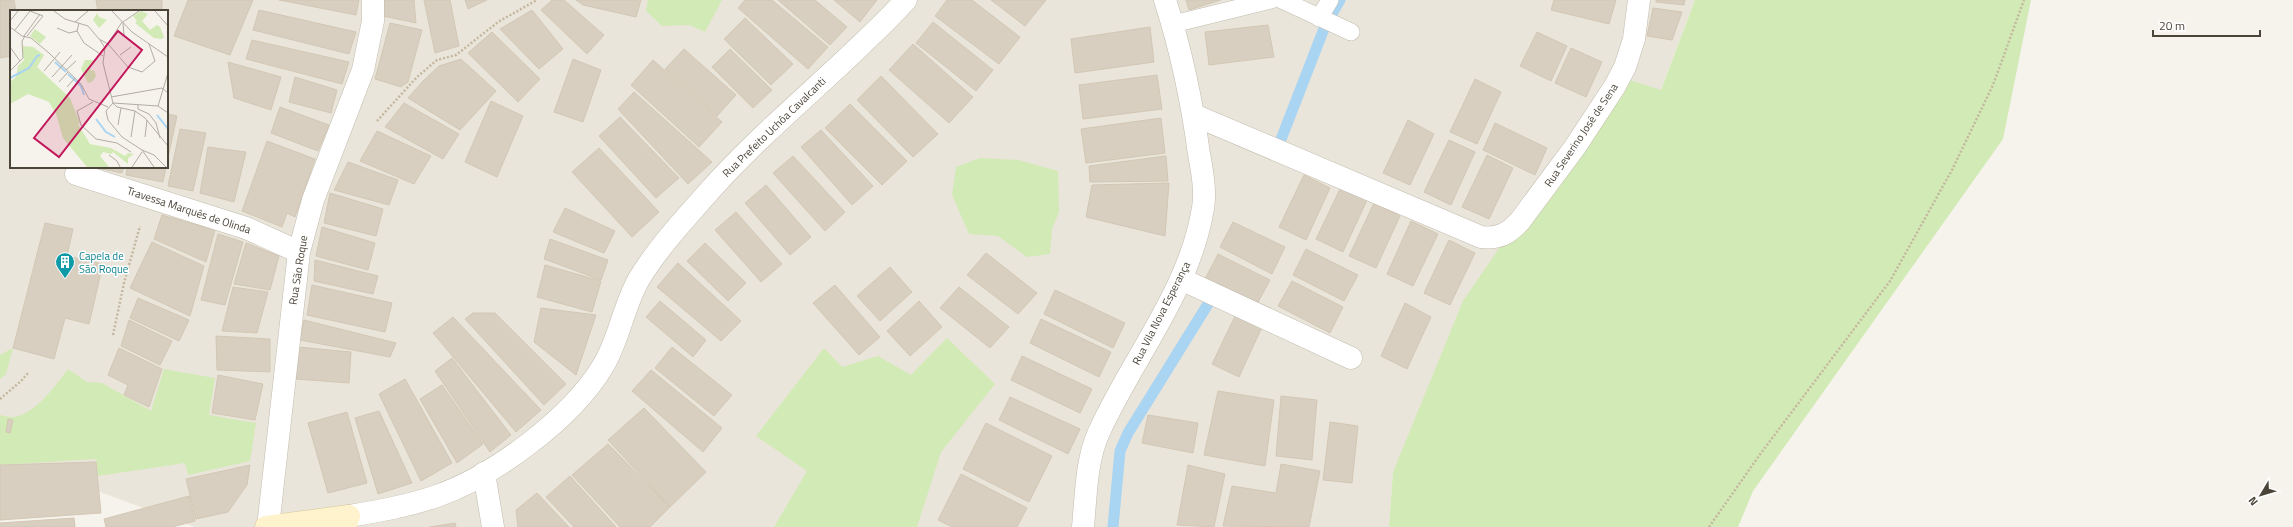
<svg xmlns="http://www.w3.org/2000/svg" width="2293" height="527" font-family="'Titillium Web',sans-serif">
  <rect width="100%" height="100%" fill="#f6f3ec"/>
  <path fill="#eae5da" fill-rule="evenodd" d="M0,0H1695L1613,215L1393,472L1389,527H195L0,455ZM11,11H167V167H11Z"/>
  <path fill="#d2eab5" d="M648,0H722L705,32L689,25L662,26L646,11Z
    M1695,0H2031L2003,139L1753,491L1738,527H1389L1393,472L1463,301L1617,76L1661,90Z
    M980,158L1018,160L1058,171L1059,212L1052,229L1050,254L1027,257L998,236L969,234L952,195L956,167Z
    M947,338L995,384L941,452L917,527H774L807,471L756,436L824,348L842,367L878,356L911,375Z
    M13,348L6,374L0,379V355Z
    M68,369L87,382L102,383L151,411L164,369L215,378L209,415L256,423L250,461L188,475L185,463L98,476L96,459L0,465V415C4,416 8,417 12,417C33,417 57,384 68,369Z"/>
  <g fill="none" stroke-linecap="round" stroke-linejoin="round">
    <path stroke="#a9d4f2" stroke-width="11" d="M1280,142L1325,26L1340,0
      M1113,527L1120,451L1128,433L1208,304"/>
  </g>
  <path fill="#d8cfc1" stroke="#d3c7b4" d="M0,0H14L16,11H11V56L0,58Z
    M96,0H162V11H98Z
    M188,0H253L230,55L174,36Z
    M279,0H359L356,15Z
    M383,0H414L416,23L383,16Z
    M424,0H450L459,46L435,53Z
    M465,0H487L468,9Z
    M552,0H564L604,35L587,54L541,10Z
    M576,0H641L636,17L583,5Z
    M745,0H772L828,47L808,69L738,8Z
    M778,0H815L847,27L830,45Z
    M834,0H877L860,22Z
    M947,0H972L1020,37L999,64L935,16Z
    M991,0H1046L1025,26Z
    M1186,0H1221L1189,10Z
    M1554,0H1616L1609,24L1551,10Z
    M1656,0H1685L1684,5L1656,2Z
    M1653,8L1682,12L1672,40L1647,36Z
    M259,10L356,32L349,54L253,30Z
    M532,10L563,49L539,69L500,29Z
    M745,18L793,64L771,85L724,39Z
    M933,22L993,70L976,91L916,43Z
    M390,23L422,30L408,82L401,87L375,79Z
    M1268,25L1274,57L1209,65L1205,32Z
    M1150,27L1154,62L1075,73L1071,39Z
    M492,32L540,79L518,102L468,53Z
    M1537,32L1567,46L1551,81L1520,66Z
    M252,40L349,62L342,84L246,59Z
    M913,44L973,97L949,123L889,70Z
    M1571,48L1602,62L1586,97L1555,83Z
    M684,49L736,95L717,116L665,69Z
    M730,49L772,90L753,108L712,67Z
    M461,59L496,91L460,130L408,98L423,81L439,66Z
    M573,59L601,70L583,122L554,112Z
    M653,60L722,122L699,147L631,85Z
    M228,62L281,77L271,110L234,98Z
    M1157,75L1162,109L1083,119L1079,85Z
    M881,76L938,134L913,157L857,100Z
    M295,77L337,90L331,113L289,102Z
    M1475,79L1501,92L1477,144L1450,132Z
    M634,92L712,162L688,184L618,109Z
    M491,101L523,116L497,177L465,162Z
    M404,103L459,134L443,159L385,127Z
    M850,104L907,161L882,185L825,128Z
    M280,107L329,125L318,151L271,133Z
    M167,114L177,116L167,162Z
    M620,117L679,178L656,198L599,136Z
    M1161,118L1165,153L1086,163L1081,129Z
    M1408,120L1434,134L1410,185L1383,173Z
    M1495,123L1547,148L1535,175L1483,150Z
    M180,129L206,133L193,191L168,186Z
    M821,130L873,186L852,205L801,147Z
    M377,131L431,156L414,184L360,161Z
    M1449,140L1475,152L1451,205L1424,192Z
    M267,141L315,159L295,217L287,213L282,227L242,211Z
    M208,147L246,152L234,202L200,193Z
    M599,148L659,212L632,237L572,172Z
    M1487,155L1513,168L1489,219L1462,207Z
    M793,156L845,212L825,231L773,173Z
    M1166,156L1168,181L1090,182L1089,166Z
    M348,162L398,180L389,205L334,190Z
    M92,167H124L122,173Z
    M127,167H166L163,182L126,175Z
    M1304,175L1330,188L1306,240L1279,227Z
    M1169,183L1165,236L1086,217L1092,185Z
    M766,185L811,237L790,255L745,203Z
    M1341,187L1367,200L1343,252L1316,239Z
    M330,193L383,209L376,236L324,223Z
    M1374,203L1400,216L1376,268L1349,256Z
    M565,208L615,231L604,253L553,232Z
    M736,212L782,264L761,282L715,230Z
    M162,215L215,230L206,262L154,239Z
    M1411,221L1438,234L1413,286L1387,274Z
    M1233,222L1285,247L1272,274L1220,247Z
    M45,223L73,229L67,256L103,264L89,324L65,318L54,359L13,348Z
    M322,227L375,243L368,270L316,256Z
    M218,234L243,242L225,305L201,300Z
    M550,239L608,260L601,280L544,259Z
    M1449,240L1475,253L1450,305L1424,293Z
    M152,242L204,266L190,316L130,288Z
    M246,243L279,256L270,290L234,284Z
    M705,243L746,283L728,301L687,261Z
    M1306,249L1358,275L1344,301L1293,275Z
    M986,253L1037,293L1018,314L967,275Z
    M1218,254L1270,280L1256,306L1205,279Z
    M315,260L378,276L373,294L314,281Z
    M678,263L741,321L721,341L657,287Z
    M545,265L601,281L592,312L537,297Z
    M890,267L912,292L880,321L857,296Z
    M1292,281L1343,307L1330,333L1278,306Z
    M312,285L392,303L385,332L307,315Z
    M835,285L880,337L859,355L813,303Z
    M233,287L268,292L257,333L222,331Z
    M959,287L1009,327L990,348L940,308Z
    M1055,290L1125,323L1113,348L1044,314Z
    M138,298L189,320L179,341L130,318Z
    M660,301L706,340L693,357L646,317Z
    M919,301L942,327L910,356L887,331Z
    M1405,303L1431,317L1407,369L1381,356Z
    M541,308L596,315L576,375L534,342Z
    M1237,312L1263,325L1239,377L1212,364Z
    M473,313H495L566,384L544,405L465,319Z
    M453,317L541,410L516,432L433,333Z
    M1041,319L1111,352L1099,377L1030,343Z
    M129,320L172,341L160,365L121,346Z
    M304,320L396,343L390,357L300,340Z
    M216,336L270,339V372L217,370Z
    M298,347L351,352L349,383L296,379Z
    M672,347L732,395L714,416L655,368Z
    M119,348L162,369L149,407L124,395L128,385L108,375Z
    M1022,356L1092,389L1080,413L1011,380Z
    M452,358L511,435L490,452L435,371Z
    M651,370L722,428L703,452L632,391Z
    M218,375L263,384L255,420L212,413Z
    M405,379L452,463L421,481L379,394Z
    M442,385L483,444L457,463L420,399Z
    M1218,391L1274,400L1265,466L1204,455Z
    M1281,396L1317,400L1312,460L1276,456Z
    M1010,397L1080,429L1068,454L999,420Z
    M644,408L706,472L670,507L608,440Z
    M379,411L412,483L378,494L355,418Z
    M347,412L367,483L328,493L308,423Z
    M1148,415L1198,423L1193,453L1142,443Z
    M8,419L13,420L10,433L6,432Z
    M1330,422L1358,426L1352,483L1323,480Z
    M986,423L1052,456L1029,502L963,469Z
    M608,444L670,507L650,527H620L572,475Z
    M96,462L101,513L0,520V465Z
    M1281,464L1320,471L1309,527L1223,526L1232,486L1276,493Z
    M250,465L247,485L228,512L196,519L186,479Z
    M1188,465L1225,474L1214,527L1177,525Z
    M961,474L1027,508L1017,527H952L938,520Z
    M570,476L616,527H574L546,497Z
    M537,493L569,527H518L516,510Z
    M189,496L195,521L172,527H106L104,519Z
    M74,518L75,527H0V523Z
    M455,523L456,527H430Z"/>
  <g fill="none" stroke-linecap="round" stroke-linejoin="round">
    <g stroke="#c2bbae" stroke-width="18">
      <path id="service" d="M1282,0L1351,32
        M1319,18L1330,0
        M1173,24L1271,0"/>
    </g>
    <g stroke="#c2bbae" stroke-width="23">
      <path id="minor" d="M1194,115L1481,237C1499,239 1508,234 1520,221L1575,147L1615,86L1625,67L1634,39L1639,0
        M76,174L246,228L299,252
        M1181,279L1351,358
        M484,473L493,527
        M268,527L299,252L313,200L363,70L373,21V0
        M1083,527C1086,496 1086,460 1099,432C1133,357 1190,290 1203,208C1206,191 1202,170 1199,154C1192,102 1181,50 1165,0"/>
    </g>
    <g stroke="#c2bbae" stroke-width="23">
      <path id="tertiary" d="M349,516C379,511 408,506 437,496C494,476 572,418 603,366C619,340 623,307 639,279C657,249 682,222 705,196C767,125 842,69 906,0"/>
    </g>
    <g stroke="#d6c79b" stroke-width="23">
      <path id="secondary" d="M266,527L349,516L345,527"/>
    </g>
    <path stroke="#c4b79f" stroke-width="2.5" stroke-dasharray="2 2" stroke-linecap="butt" d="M377,121L417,77L437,60L456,55L498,22L537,0
      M113,335L124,283L140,226
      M0,399L21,381L29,372
      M1709,527L1761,453L1890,281L1952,170L1993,85L2024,0"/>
    <use href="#service" stroke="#fff" stroke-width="17"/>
    <use href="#minor" stroke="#fff" stroke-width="22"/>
    <use href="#tertiary" stroke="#fff" stroke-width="22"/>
    <use href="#secondary" stroke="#fff3cd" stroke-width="22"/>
  </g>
  <defs>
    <g id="building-pin" transform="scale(1)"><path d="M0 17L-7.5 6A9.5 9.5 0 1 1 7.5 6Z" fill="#0f9aa8" stroke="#fff"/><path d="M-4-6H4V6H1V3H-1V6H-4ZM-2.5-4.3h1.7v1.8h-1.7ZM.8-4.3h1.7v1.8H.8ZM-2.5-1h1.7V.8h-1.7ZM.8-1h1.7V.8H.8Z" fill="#fff"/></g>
  </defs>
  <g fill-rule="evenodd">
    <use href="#building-pin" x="65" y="262"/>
  </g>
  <g text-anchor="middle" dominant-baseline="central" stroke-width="3" stroke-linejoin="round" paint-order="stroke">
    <g font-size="11" fill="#4b4439" stroke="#fff">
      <text transform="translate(774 127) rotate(-44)">Rua Prefeito Uchôa Cavalcanti</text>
      <text transform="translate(1581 135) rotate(-56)">Rua Severino José de Sena</text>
      <text transform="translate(189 210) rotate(18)">Travessa Marquês de Olinda</text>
      <text transform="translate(298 270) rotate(-81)">Rua São Roque</text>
      <text transform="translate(1161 313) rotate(-63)">Rua Vila Nova Esperança</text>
    </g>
    <g font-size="11" fill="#0d838f" stroke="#fff" text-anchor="start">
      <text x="79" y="256">Capela de<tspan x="79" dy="13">São Roque</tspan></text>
    </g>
  </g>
  <g transform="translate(10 10)">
    <rect width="158" height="158" fill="#f6f3ec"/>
    <path d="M131,1L138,4L132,11L140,20L147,15L150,17L154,27L152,29L144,28L125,13L127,11L123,6ZM87,3L89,7L97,10L89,18L83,10ZM25,19L36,27L30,34L20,26ZM12,36L23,37L34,45L27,57L60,88L70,113L68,114L80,134L101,138L115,146L118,143L124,144L118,148V154L103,142L101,144L93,142L90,146L99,157H77L53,128L46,104L39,92L18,84L0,94V72L6,67L8,56L14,50ZM75,50H83L80,58L81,61L84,60L86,66L82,72L78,73L71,59Z" fill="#d2eab5"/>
    <path fill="none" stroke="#a9d4f2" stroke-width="2" d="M45,52L56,62M58,64L71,76L74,85M0,68L19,58L27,46L30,45M147,105L158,119M86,109L96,122L105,127"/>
    <path fill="none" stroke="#b2ada4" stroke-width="1" d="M44,1L55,9L78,16L89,29L98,34M102,1L122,22L158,47M145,1L158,16M0,11L8,1M65,12L78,1M113,12L129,1M113,13L114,26M0,17L12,26L21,28L39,43L71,74L79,89L98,97M47,18L59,23L67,21L69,13M5,20L20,1M67,21L74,33L93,46M14,26L30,4M17,26L33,6L20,1M90,30L95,38L112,12M98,34L118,57L132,62L145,51L139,34M0,37L10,51M95,38L93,53L103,93L107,97L125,101L135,108L158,136M110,45L121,37M56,60L66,51M0,61L13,48L12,31L15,26M34,61L50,42M42,67L62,45M49,72L58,62M57,77L65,68M101,87L152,78L158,83M83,92L67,101L71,115L86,129L107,133L121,142M103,93L96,101L98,110L112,127L132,140L144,157M103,93L148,96L158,103M128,95V99L139,104L146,113L150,128M148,96L158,63M108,115L111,98M121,127L125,101M135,127L137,110M132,140L144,145L156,157M99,145L107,151L110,157M122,157L132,142"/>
    <path fill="#c2185b" fill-opacity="0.15" stroke="#c2185b" stroke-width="2" d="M108,21L132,40L49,147L24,128Z"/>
    <rect width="158" height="158" fill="none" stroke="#4b4439" stroke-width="2"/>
  </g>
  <g transform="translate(2261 495) rotate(232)" stroke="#ffffff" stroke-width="3" paint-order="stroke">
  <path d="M0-3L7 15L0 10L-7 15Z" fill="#4b4439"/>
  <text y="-6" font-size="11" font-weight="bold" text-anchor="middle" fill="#4b4439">N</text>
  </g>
  <path d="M2153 30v6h107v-6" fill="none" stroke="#4b4439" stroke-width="2"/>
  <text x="2159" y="30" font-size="12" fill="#4b4439" stroke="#ffffff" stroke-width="3" paint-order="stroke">20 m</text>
</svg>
